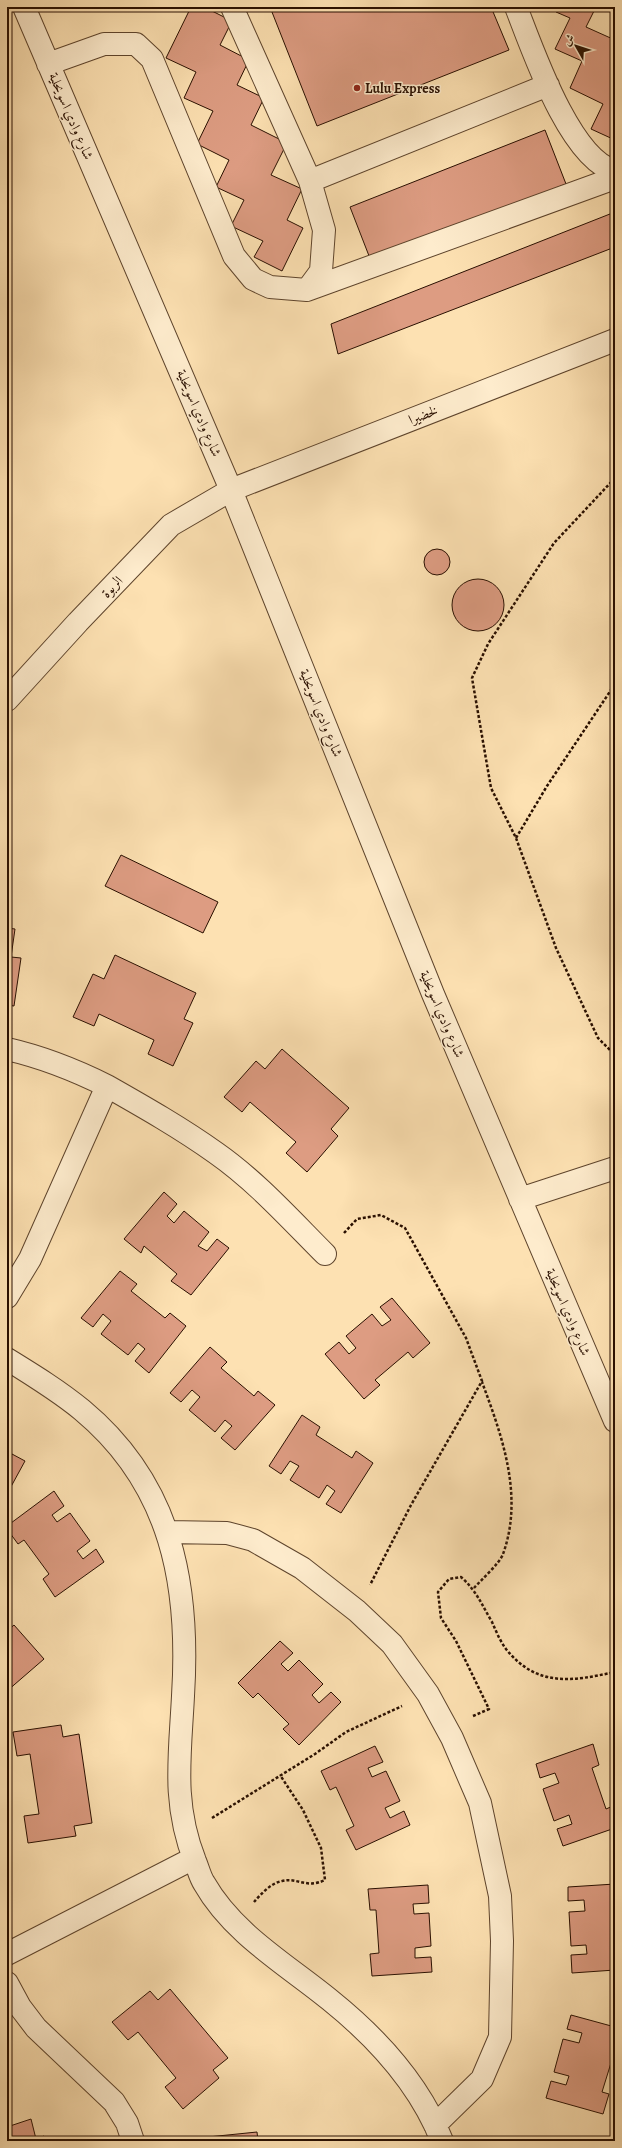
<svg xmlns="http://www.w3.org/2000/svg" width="622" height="2148" font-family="Alegreya,Amiri,serif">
  <rect width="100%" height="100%" fill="#fde1b2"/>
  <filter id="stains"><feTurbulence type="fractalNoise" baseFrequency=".005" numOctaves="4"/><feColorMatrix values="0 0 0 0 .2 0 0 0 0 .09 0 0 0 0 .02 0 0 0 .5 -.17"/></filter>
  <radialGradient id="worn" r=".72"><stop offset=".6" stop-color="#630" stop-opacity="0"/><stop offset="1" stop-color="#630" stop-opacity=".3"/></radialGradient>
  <path fill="#dd9c82" stroke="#290f00" d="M191,7H204L232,21L220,45L249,60L237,85L264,98L251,125L287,143L271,175L302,189L287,220L303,228L282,271L254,257L263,241L231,226L244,200L216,187L229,160L197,144L213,111L184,98L196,72L166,58Z
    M270,7H491L509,50L317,126Z
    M559,7H596L586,27L615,40V140L591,129L603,104L570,88L582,61L555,49L570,18L556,12Z
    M545,130L566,184L371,261L350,207Z
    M615,212V247L338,354L331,324Z
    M424 562a13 13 0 1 1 26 0a13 13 0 1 1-26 0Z
    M452 605a26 26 0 1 1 52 0a26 26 0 1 1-52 0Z
    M121,855L218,902L203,933L105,886Z
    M7,928L15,929L11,957L21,958L14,1006L7,1005Z
    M115,955L196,993L184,1019L193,1023L173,1066L148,1054L154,1040L99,1014L94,1026L73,1017L93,974L104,979Z
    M282,1049L349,1108L331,1129L338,1136L307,1172L286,1153L296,1142L250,1102L242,1112L224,1097L256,1061L265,1069Z
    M164,1192L177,1204L167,1216L174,1223L184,1211L209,1232L198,1246L207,1251L217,1239L229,1248L191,1295L171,1281L177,1274L144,1246L141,1253L124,1239Z
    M120,1271L137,1284L131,1291L165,1318L170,1313L186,1326L149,1373L135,1361L145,1349L138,1343L128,1355L101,1334L111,1321L103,1314L93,1327L81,1318Z
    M392,1298L430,1343L413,1358L408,1352L375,1380L380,1385L364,1399L325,1354L339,1342L349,1354L356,1348L346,1336L372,1314L382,1326L391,1320L380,1307Z
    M210,1347L227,1362L221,1368L254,1396L258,1391L275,1405L235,1450L221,1438L232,1426L225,1420L215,1432L189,1410L200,1397L192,1390L181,1402L170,1393Z
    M302,1415L320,1427L316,1435L352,1458L356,1451L373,1463L341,1513L326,1504L335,1491L327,1485L319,1498L290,1480L299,1466L290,1461L281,1474L269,1466Z
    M12,1454L25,1461L7,1494V1463Z
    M54,1491L64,1506L52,1515L57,1522L70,1513L90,1541L77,1551L83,1559L96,1549L104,1562L55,1597L43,1579L49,1574L24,1540L18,1544L7,1529V1526Z
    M14,1625L44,1659L7,1691V1631Z
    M280,1641L293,1653L281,1664L288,1671L299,1660L323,1684L312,1695L319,1703L331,1692L341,1702L299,1745L283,1729L289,1724L258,1693L253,1698L238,1683Z
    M61,1725L63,1737L79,1734L92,1823L74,1826L76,1836L28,1843L24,1816L39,1814L30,1754L17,1756L13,1732Z
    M593,1744L599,1765L592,1768L606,1809L613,1806L615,1814V1828L563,1846L557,1829L572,1824L569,1815L554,1821L543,1789L559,1783L555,1773L540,1778L536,1764Z
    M375,1746L383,1762L368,1768L372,1777L386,1771L400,1801L385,1808L390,1818L404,1811L410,1825L356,1850L346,1830L354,1826L336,1787L330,1790L321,1771Z
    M615,1884V1970L572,1973L571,1955L587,1954L586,1945L571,1946L569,1912L585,1911L584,1900L568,1901V1887Z
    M428,1885L429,1903L413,1904L414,1914L429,1913L431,1946L415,1948V1958L431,1957L432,1972L372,1976L370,1954L379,1953L376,1910H370L368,1889Z
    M170,1989L228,2058L213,2070L219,2078L183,2109L165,2087L176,2078L138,2032L128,2040L112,2022L150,1991L158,2000Z
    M571,2015L615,2027V2050L602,2092L609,2094L603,2114L546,2098L551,2081L566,2085L569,2076L554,2072L563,2039L579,2043L582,2033L567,2029Z
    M31,2119L36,2139L44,2136L46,2141H7V2127Z
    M257,2132L258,2141H208V2137Z"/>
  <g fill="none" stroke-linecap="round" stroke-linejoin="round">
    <g stroke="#5e442c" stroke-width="24">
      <path id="minor" d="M24,7L231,490L433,994L615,1421
        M232,7L310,181L324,230L321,271L307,290
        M516,7C532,48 570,160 615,171
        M48,64L104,44H136L152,59L234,256L253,279L270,287L307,290L615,178
        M310,181L548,85
        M7,700L78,622L171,525L231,490L615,340
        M7,1049C42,1057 75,1070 107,1086L30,1259L7,1297
        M107,1086C144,1107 181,1128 216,1153C256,1181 290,1219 325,1254
        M520,1199L615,1168
        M7,1359C33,1375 59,1391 82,1410C172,1485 190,1585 183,1696C180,1756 172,1803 195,1861C198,1868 200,1877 204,1883C233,1934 286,1964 330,2000C376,2037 420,2085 442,2141
        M168,1532L227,1533L253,1540L302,1568L357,1611L392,1644L428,1694L452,1738L480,1803L500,1896L502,1941L500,2037L482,2079L435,2125
        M7,1954L194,1858
        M7,1983L20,2007L36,2028L114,2102L127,2123L133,2141"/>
    </g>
    <path stroke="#290f00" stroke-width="2.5" stroke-dasharray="3 2" stroke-linecap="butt" d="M615,478L554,543L488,644L472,678L491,788L516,838L556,948L598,1038L615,1055
      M516,838L547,786L615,684
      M344,1233L357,1219L381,1215L405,1228L466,1338L482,1381L411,1505L370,1585
      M474,1588C481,1580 500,1563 503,1554C524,1496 502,1436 482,1382
      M473,1716L489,1709L456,1641L441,1618L438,1592L449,1579L461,1577C476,1590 482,1605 492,1622C496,1631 500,1641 506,1649C537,1688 573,1681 615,1672
      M212,1818L315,1754L346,1732L402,1706
      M254,1902C261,1894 271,1883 282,1881C297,1877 306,1889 325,1880L321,1848L303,1810L280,1775"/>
    <use href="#minor" stroke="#feeccd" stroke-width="22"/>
  </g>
  <circle fill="#8f2418" stroke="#feeccd" stroke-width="1.5" cx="357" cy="88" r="4"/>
  <g text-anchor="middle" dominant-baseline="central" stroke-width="3" stroke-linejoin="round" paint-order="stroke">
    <g font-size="14" font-weight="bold" fill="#290f00" stroke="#feeccd" text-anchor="start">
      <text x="365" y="88">Lulu Express</text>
    </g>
    <g font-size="14" fill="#290f00" stroke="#feeccd">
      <text transform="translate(71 116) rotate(67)">شارع وادي اسويحلية</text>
      <text transform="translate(199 413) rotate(67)">شارع وادي اسويحلية</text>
      <text transform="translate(423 415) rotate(-21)">لخضيرا</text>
      <text transform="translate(112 587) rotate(-46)">الربوة</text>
      <text transform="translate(321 713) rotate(68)">شارع وادي اسويحلية</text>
      <text transform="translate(442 1014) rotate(67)">شارع وادي اسويحلية</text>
      <text transform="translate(568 1312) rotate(67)">شارع وادي اسويحلية</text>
    </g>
  </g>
  <rect width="622" height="2148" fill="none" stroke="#fde1b2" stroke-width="24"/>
  <rect x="8" y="8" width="606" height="2132" fill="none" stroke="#290f00" stroke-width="2"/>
  <rect x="12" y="12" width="598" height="2124" fill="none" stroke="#290f00"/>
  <g transform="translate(576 46) rotate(309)" stroke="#feeccd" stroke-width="3" paint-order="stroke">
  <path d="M0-3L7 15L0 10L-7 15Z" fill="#290f00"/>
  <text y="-6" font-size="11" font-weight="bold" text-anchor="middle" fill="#290f00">ش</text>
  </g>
  <rect width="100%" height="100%" filter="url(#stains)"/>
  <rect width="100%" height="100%" fill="url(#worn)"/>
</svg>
